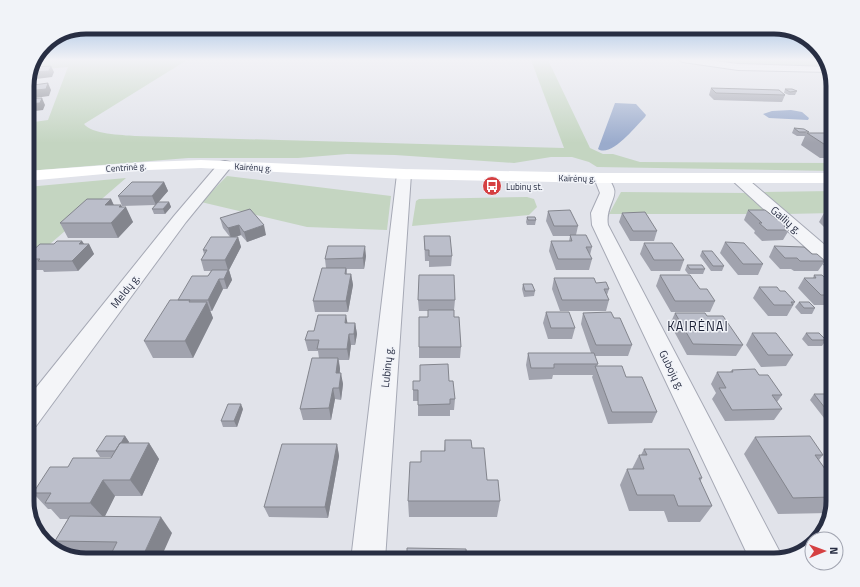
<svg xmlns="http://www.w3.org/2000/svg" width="860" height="587" font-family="'Titillium Web',sans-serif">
  <rect width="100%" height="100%" fill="#e1e3ea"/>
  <path fill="#c4d5c1" d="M37,60H187L84,124C91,134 122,135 135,136L564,148L531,60H548L590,148L603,154H613L640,162L833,163V171L597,167L589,162L572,157H551L514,163L395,155L347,154L298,158H188L27,171V123L48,120L68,67L33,70Z
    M692,60H827L830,74L814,70Z
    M227,176L391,196L387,230L307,227L201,202Z
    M126,178L27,264V187Z
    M833,191V213L787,214L762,192Z
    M621,192L748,193L773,214H609Z
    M527,197L534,199L537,207L529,215L412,226L416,201L419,199Z"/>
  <path fill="#9aabcc" d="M615,103L636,104L646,115L645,117C636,126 611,158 598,149Z
    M791,110L802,112L809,118L808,120L769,118L763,114L772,111Z"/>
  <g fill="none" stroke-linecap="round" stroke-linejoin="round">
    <g stroke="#a6a9b5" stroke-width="2">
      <path id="street" d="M679,60H707L738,64L829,67L830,72L738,70L683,62Z
        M225,161L230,162L232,165L230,168L186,222L36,426L27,429V399L174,216L220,162Z
        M404,170L409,171L411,174L385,560H351L397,174L399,171Z
        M601,174L606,175C609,179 613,185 614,189C617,198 605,209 608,225L783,558L774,560H750L592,225L591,213L600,193L594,178L596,175Z
        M739,175L744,176L833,252V268L826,266L734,182L732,179L734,176Z"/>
    </g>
    <use href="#street" fill="#f4f5f8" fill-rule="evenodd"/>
    <path fill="#fff" fill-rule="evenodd" d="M201,160L404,169L601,173H833V183H601L404,179L201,168L148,170L27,181V171L148,162Z"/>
  </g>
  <path fill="#a1a3ae" d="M711,88L785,95L782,102L714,100L709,95Z
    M785,89L797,91L795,95H789L784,93Z
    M794,128L808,133H833V158H820L801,145L805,136H797L792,133Z
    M164,182L168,191L158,202H169L171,207L165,214H154L152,209L155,205L122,206L118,196Z
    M111,199L114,205H121L133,222L118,238H68L60,223Z
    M748,210L786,226L785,227L789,230L783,240L762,241L754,233L755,231L744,220Z
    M548,211L578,226L576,235L592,247L590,255L592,259L589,270H556L549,251L551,241H569L570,236H553L546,221Z
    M622,213L657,231L654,241H630L619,222Z
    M824,213H833V236L819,222Z
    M527,217L536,220L535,225H527L526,222Z
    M220,218L266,235L247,242L241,235L236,237H238L241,247L229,270L232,280L227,289H223L212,311H210L213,318L193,358H153L144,341L178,300L208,276L211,271H204L201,260L204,254L203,250L230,237L223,228Z
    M424,236L452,256L451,266L429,267V261H425Z
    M82,241L84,244H89L94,254L78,271L44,272L43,270H30L27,265V256L54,244Z
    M725,242L763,264L758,275H738L720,253Z
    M644,243L684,260L680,271H651L640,254Z
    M774,246L812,254L825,261L818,271H794L791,269H780L769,257Z
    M702,251L724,266L722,271H711L700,256Z
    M366,256L364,269H347V274H351L353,285L348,312H315L313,301L326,268L325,259Z
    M687,265L705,269L703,274H688L685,270Z
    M660,275L700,289L715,301L710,312H671L656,286Z
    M814,275L825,278L833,277V305H814L798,288L804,278H813Z
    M554,278L609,289L607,295L609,300L606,311H560L552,289Z
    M523,284L535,291L534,296L524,297L522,289Z
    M759,287L780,291L795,302L787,316H768L753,298Z
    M418,300H455L454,310V317L461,347L460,358H419V347L428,317V311H419Z
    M799,302L815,308L812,314H801L795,307Z
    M546,312L575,328L572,339H548L543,323Z
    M583,313L614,318L632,345L628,356H595L598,364L597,366L626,377L657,412L652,423L608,424L592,377L593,375H553L552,379L529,380L526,365L528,353H591L581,324Z
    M675,313L707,316L743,345L736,356L687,355L670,324Z
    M347,323H355L357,334L355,345H351L349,360H339L340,369V373L343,384L341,400L335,399L331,420H303L300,409L319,358L318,351H308L305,340L314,331Z
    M752,333L793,355L786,366L761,367L746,345Z
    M806,333L826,340L822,346H808L802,339Z
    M732,370L759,375L782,395L777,402L782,409L774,420L725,421L712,399L716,393L711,384L717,372H730Z
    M828,371H833V388L824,377Z
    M449,381L455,399L454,410H450V416H418V401H413V390Z
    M814,394L833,401V418H824L810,400Z
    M243,409L237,427H223L221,421Z
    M125,436L129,442L128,443H149L159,459L142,496H115L105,516L172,533L109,557L74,556L69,555L55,541L68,519H60L51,509H48L33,493L68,467L111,458L112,457H100L96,451Z
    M755,437L823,455L819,460L833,480V501L830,512L829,513L778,514L744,454Z
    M445,440L472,448L487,480L500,501L497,517H409L408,501L421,462L444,451Z
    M337,444L339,456L328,518L269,517L264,507Z
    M644,449L702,478L700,482L712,506L700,522H668L664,511H629L620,485L627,469H632L639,455H641Z
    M680,557L703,560H678Z"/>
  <path fill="#83858d" d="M51,66L54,72L52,77L28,80L32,72Z
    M48,83L51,90L49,96L27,99V91Z
    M42,98L45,105L43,110L27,112V104Z
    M164,182L168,191L156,205L152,196Z
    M111,199L117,213L105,205Z
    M169,202L171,207L165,214L163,209Z
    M121,205L123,210L126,207L133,222L118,238L111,223L119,207Z
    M239,225L241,235L231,238L228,228Z
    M264,225L266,235L247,242L244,232Z
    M238,237L241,247L229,270L232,280L227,289L224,279L228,270L225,260Z
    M82,241L86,247L89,244L94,254L78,271L72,261L79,244Z
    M365,246L366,256L364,269L363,258Z
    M351,274L353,285L348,312L346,301Z
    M219,279L223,289L212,311L208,300Z
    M207,302L213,318L193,358L185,341Z
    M346,315L348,326L345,323Z
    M355,323L357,334L355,345L354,334Z
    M349,334L351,345L349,360L347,349Z
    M338,358L340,369L338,384L336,373Z
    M341,373L343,384L341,400L339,388Z
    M333,388L335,399L331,420L329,408Z
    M241,404L243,409L237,427L234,421Z
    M125,436L129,442L120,457L116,451Z
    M149,443L159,459L142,496L130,480Z
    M337,444L339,456L328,518L325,507Z
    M103,480L115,496L104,518L90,503Z
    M161,517L172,533L160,560H141Z"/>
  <path fill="#bbbeca" stroke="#83858d" d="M51,66L49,71L32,72L34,67Z
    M48,83L46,89L27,91V86Z
    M711,88L779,90L785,95L716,93Z
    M785,89H792L797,91L790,92Z
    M42,98L40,103L27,104V99Z
    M794,128L804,129L809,132H799Z
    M807,133H833V146H827Z
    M132,182H164L152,196H118Z
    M87,199H111L105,205H121L119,207H126L111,223H60Z
    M158,202H169L163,209H152Z
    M250,209L264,225L244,232L239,225L228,228L220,218Z
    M570,210L578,226H554L548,211Z
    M748,210H765L786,226H784L789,230H767L759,223H762Z
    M645,212L657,231H633L622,213Z
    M824,213H833V220Z
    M527,217H535L536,220H528Z
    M570,235H586L592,247H586L592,259H558L551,241H572Z
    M424,236H450L452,256H429V250H425Z
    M211,237H238L225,260H201L207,250H203Z
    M57,241H82L79,244H89L72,261H38L40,259H27V256L40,244H54Z
    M725,242L744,243L763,264H743Z
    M644,243H672L684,260H654Z
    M328,246H365L363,258L325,259Z
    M774,246L804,247L812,254H817L825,261H800L797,258H785Z
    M702,251H712L724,266H713Z
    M687,265H702L705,269H690Z
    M322,268H346L345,274H351L346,301H313Z
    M212,270H228L224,279H219L208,300H178L192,276H208Z
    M419,275H454L455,300H418Z
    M660,275H690L700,289H707L715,301H675Z
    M814,275H822L825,278L833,277V295H821L804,278H816Z
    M554,278H594L596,283L606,282L609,289H604L609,300H562Z
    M523,284H532L535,291H525Z
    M759,287H777L780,291H785L795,302H791L793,305H774Z
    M170,300H190L189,302H207L185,341H144Z
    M799,302H809L815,308H804Z
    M428,310H454V317H459L461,347H419V317H428Z
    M546,312H569L575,328H551Z
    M611,312L614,318H620L632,345H596L583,313Z
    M675,313H705L707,316H723L743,345L693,344Z
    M318,315H346L345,323H355L354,334H349L347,349H317L319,340H305L308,331H314Z
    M752,333H776L793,355H768Z
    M806,333H819L826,340H812Z
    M528,353H594L598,364H554V368H531Z
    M312,358H338L336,373H341L339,388H333L329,408L300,409Z
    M448,364L449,381H453L455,399H450V404L418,405V390H413V381H420V365Z
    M595,366H622L626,377H642L657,412H612Z
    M755,369L759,375H768L782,395H772L782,409L732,410L719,388H726L717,372H733L732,370Z
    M828,371H833V377Z
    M814,394H827L833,401V413H829Z
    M228,404H241L234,421H221Z
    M106,436H125L121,443H120L115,451H96Z
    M810,436L823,455H815L833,480V497L793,498L755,437Z
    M445,440H471L472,448H484L487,480H498L500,501H408L410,462H421V451H445Z
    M120,443H149L130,480H103L90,503H45L51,493H33L50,467H68L73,458H111Z
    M282,444H337L325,507H264Z
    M644,449H689L702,478H699L712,506H678L674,495H637L627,469H644L639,455H647Z
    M70,516L161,517L141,560H108L117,542L55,541Z
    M407,548L466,549L467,560H407Z
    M680,557H701L703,560H681Z"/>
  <linearGradient id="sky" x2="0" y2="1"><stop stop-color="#89b0dd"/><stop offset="0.42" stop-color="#f2f2f6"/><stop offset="1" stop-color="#f2f2f6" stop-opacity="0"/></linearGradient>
  <rect width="860" height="143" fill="url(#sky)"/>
  <defs>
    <g id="bus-disc" transform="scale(1)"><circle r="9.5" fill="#d54042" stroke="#f1f3f8"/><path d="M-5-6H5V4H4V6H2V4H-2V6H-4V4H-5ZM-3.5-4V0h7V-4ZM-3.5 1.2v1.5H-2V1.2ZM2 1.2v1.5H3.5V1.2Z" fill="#fff"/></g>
  </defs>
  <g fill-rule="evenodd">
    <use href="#bus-disc" x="492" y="186"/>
  </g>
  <g text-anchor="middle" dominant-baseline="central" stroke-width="3" stroke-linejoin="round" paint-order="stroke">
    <g font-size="9" fill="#282e43" stroke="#f1f3f8">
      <text transform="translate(126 167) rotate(-4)">Centrinė g.</text>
      <text transform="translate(253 167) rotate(3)">Kairėnų g.</text>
      <text transform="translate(577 178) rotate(1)">Kairėnų g.</text>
    </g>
    <g font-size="9" fill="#282e43" stroke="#f1f3f8" text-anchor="start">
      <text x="506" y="186">Lubinų st.</text>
    </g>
    <g font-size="11" fill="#282e43" stroke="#f1f3f8">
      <text transform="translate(786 220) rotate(41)">Gailių g.</text>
      <text transform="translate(125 291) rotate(-52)">Meldų g.</text>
      <text transform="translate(387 367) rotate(-84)">Lubinų g.</text>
      <text transform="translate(672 370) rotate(63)">Gubojų g.</text>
    </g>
    <g font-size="13" letter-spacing="1" fill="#1a1f34" stroke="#f1f3f8">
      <text x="698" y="326">KAIRĖNAI</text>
    </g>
  </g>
  <path d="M0 0H860V587H0ZM86 34H774A52 52 0 0 1 826 86V501A52 52 0 0 1 774 553H86A52 52 0 0 1 34 501V86A52 52 0 0 1 86 34Z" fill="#f1f3f8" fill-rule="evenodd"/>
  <path fill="none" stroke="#282e43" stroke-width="5" d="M86 34H774A52 52 0 0 1 826 86V501A52 52 0 0 1 774 553H86A52 52 0 0 1 34 501V86A52 52 0 0 1 86 34Z"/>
  <g transform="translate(824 551) rotate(89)"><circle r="19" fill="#f1f3f8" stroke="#a1a4b0"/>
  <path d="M0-3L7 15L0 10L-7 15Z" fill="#d54042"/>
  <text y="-6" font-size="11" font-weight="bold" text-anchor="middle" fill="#282e43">N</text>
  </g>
</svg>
